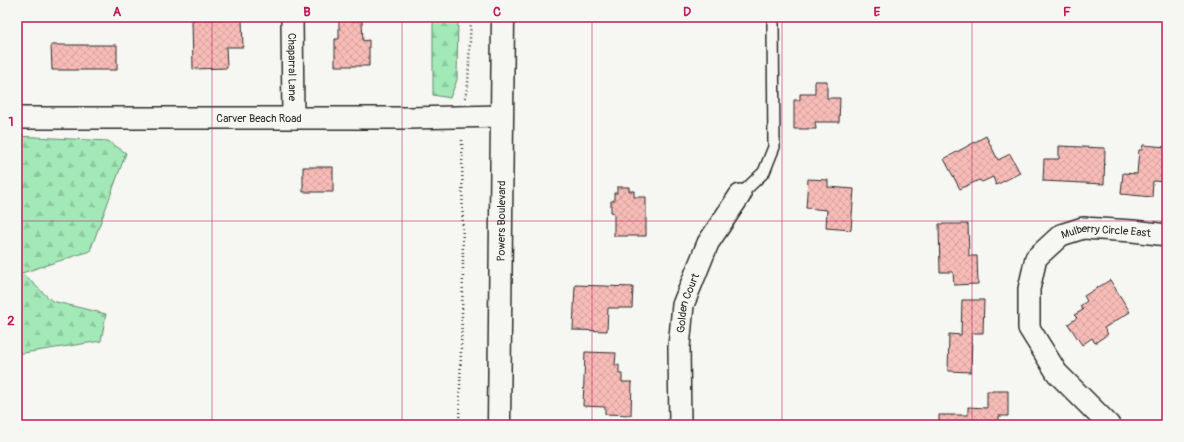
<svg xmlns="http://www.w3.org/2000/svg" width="1184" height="442" font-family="Pangolin,sans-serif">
  <defs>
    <pattern id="forest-firs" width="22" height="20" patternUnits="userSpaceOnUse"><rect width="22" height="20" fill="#a2e9b7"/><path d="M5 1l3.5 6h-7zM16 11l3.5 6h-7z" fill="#8cc89e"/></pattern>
    <pattern id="building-cross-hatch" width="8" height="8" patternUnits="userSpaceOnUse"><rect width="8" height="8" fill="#f8bcb7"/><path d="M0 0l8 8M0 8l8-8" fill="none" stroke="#d5a29e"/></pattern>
  </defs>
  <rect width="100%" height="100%" fill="#f6f6f2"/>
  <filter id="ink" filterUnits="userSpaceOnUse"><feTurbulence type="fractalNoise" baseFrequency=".025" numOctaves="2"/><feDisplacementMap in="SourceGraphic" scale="8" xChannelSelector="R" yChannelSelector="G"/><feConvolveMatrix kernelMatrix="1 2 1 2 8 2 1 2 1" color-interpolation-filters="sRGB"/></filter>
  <g filter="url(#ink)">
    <path fill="url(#forest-firs)" stroke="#668a71" d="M433,17H458L457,80L450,98L433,95Z
      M17,136L108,141L126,153L90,251L22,273L52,301L106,314L101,341L17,354Z"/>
    <path fill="url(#building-cross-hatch)" stroke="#2b2b2b" d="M242,19L243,47H226L227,68L193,69L192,20Z
      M339,21H362L363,41L369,40V66H335V39H339Z
      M51,45H117V70H52Z
      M815,81H827V98H840L839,122H815L816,129H794V100H800V94H815Z
      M986,136L998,160L1010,154L1020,173L996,185L993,177L982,182L979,180L960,189L944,159Z
      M1143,145L1166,147V149H1167V182L1153,181L1152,197L1121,194L1123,173L1137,174L1139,150H1142Z
      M1059,146L1105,148L1104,184L1043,181L1044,159H1059Z
      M303,167H333V192H303Z
      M808,179L828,180V187L854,189L851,230L826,228L827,210L806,208Z
      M617,187H629V191H634V197H646V236H614V213L611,212V201H614V193H617Z
      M939,224H968L969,256H977L978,284L954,285L953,272H940Z
      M1110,280L1130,312L1104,328L1108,334L1095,343L1092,338L1082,345L1068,324L1077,318L1074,315L1083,310L1080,306L1087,301L1084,296Z
      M575,285L633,287L632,308H608L607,331L573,330Z
      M962,300H984L983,333H972L971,372L948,371L949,334L961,335Z
      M585,352L616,353L615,365H619V374H622V382H632L631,415L605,414V407L583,406Z
      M987,391H1008V416H999V425H939V415H968V407L987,408Z"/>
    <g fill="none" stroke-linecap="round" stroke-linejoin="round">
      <g stroke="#2b2b2b" stroke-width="14">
        <path id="lane" d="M740,195L764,172L774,147L773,23"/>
      </g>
      <g stroke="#2b2b2b" stroke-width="24">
        <g id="street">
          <path id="s1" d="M292,17L293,118"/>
          <path id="s2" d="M17,118H408L502,116"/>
          <path id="s3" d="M680,425L679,347L683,305L708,243L740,195"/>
          <path id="s4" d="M1109,425L1057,373L1029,328V289L1036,258L1061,235L1083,228L1133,231L1167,235"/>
        </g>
      </g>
      <g stroke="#2b2b2b" stroke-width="25">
        <g id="secondary">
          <path id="s5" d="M499,425L503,17"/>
        </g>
      </g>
      <path stroke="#2b2b2b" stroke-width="2.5" stroke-dasharray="1 3" stroke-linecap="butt" d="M465,98L468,85L471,17
        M459,425L463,275L462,137"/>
      <use href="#lane" stroke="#f6f6f2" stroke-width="11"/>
      <use href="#street" stroke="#f6f6f2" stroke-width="21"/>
      <use href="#secondary" stroke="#f6f6f2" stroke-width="22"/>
    </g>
  </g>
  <path fill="none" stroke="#c2185b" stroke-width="1" stroke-opacity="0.55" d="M212,17V425M402,17V425M592,17V425M782,17V425M972,17V425M17,221H1167"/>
  <g text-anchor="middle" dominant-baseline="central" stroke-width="3" stroke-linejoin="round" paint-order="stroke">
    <g font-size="11" fill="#2b2b2b" stroke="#f6f6f2">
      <text stroke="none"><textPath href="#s1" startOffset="50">Chaparral Lane</textPath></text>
      <text stroke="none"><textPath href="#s2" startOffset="242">Carver Beach Road</textPath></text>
      <text stroke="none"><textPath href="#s5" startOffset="204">Powers Boulevard</textPath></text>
      <text stroke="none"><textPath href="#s4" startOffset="277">Mulberry Circle East</textPath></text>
      <text stroke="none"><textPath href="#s3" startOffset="123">Golden Court</textPath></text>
    </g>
  </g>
  <rect width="1184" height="442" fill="none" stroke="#f6f6f2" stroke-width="44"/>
  <rect x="22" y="22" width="1140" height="398" fill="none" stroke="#c2185b" stroke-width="1.5"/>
  <g font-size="13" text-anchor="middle" font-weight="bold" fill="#c2185b">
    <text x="117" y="16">A</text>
    <text x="307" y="16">B</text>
    <text x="497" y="16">C</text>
    <text x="687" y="16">D</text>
    <text x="877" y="16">E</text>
    <text x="1067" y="16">F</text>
    <text x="11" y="126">1</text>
    <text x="11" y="325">2</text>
  </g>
</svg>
